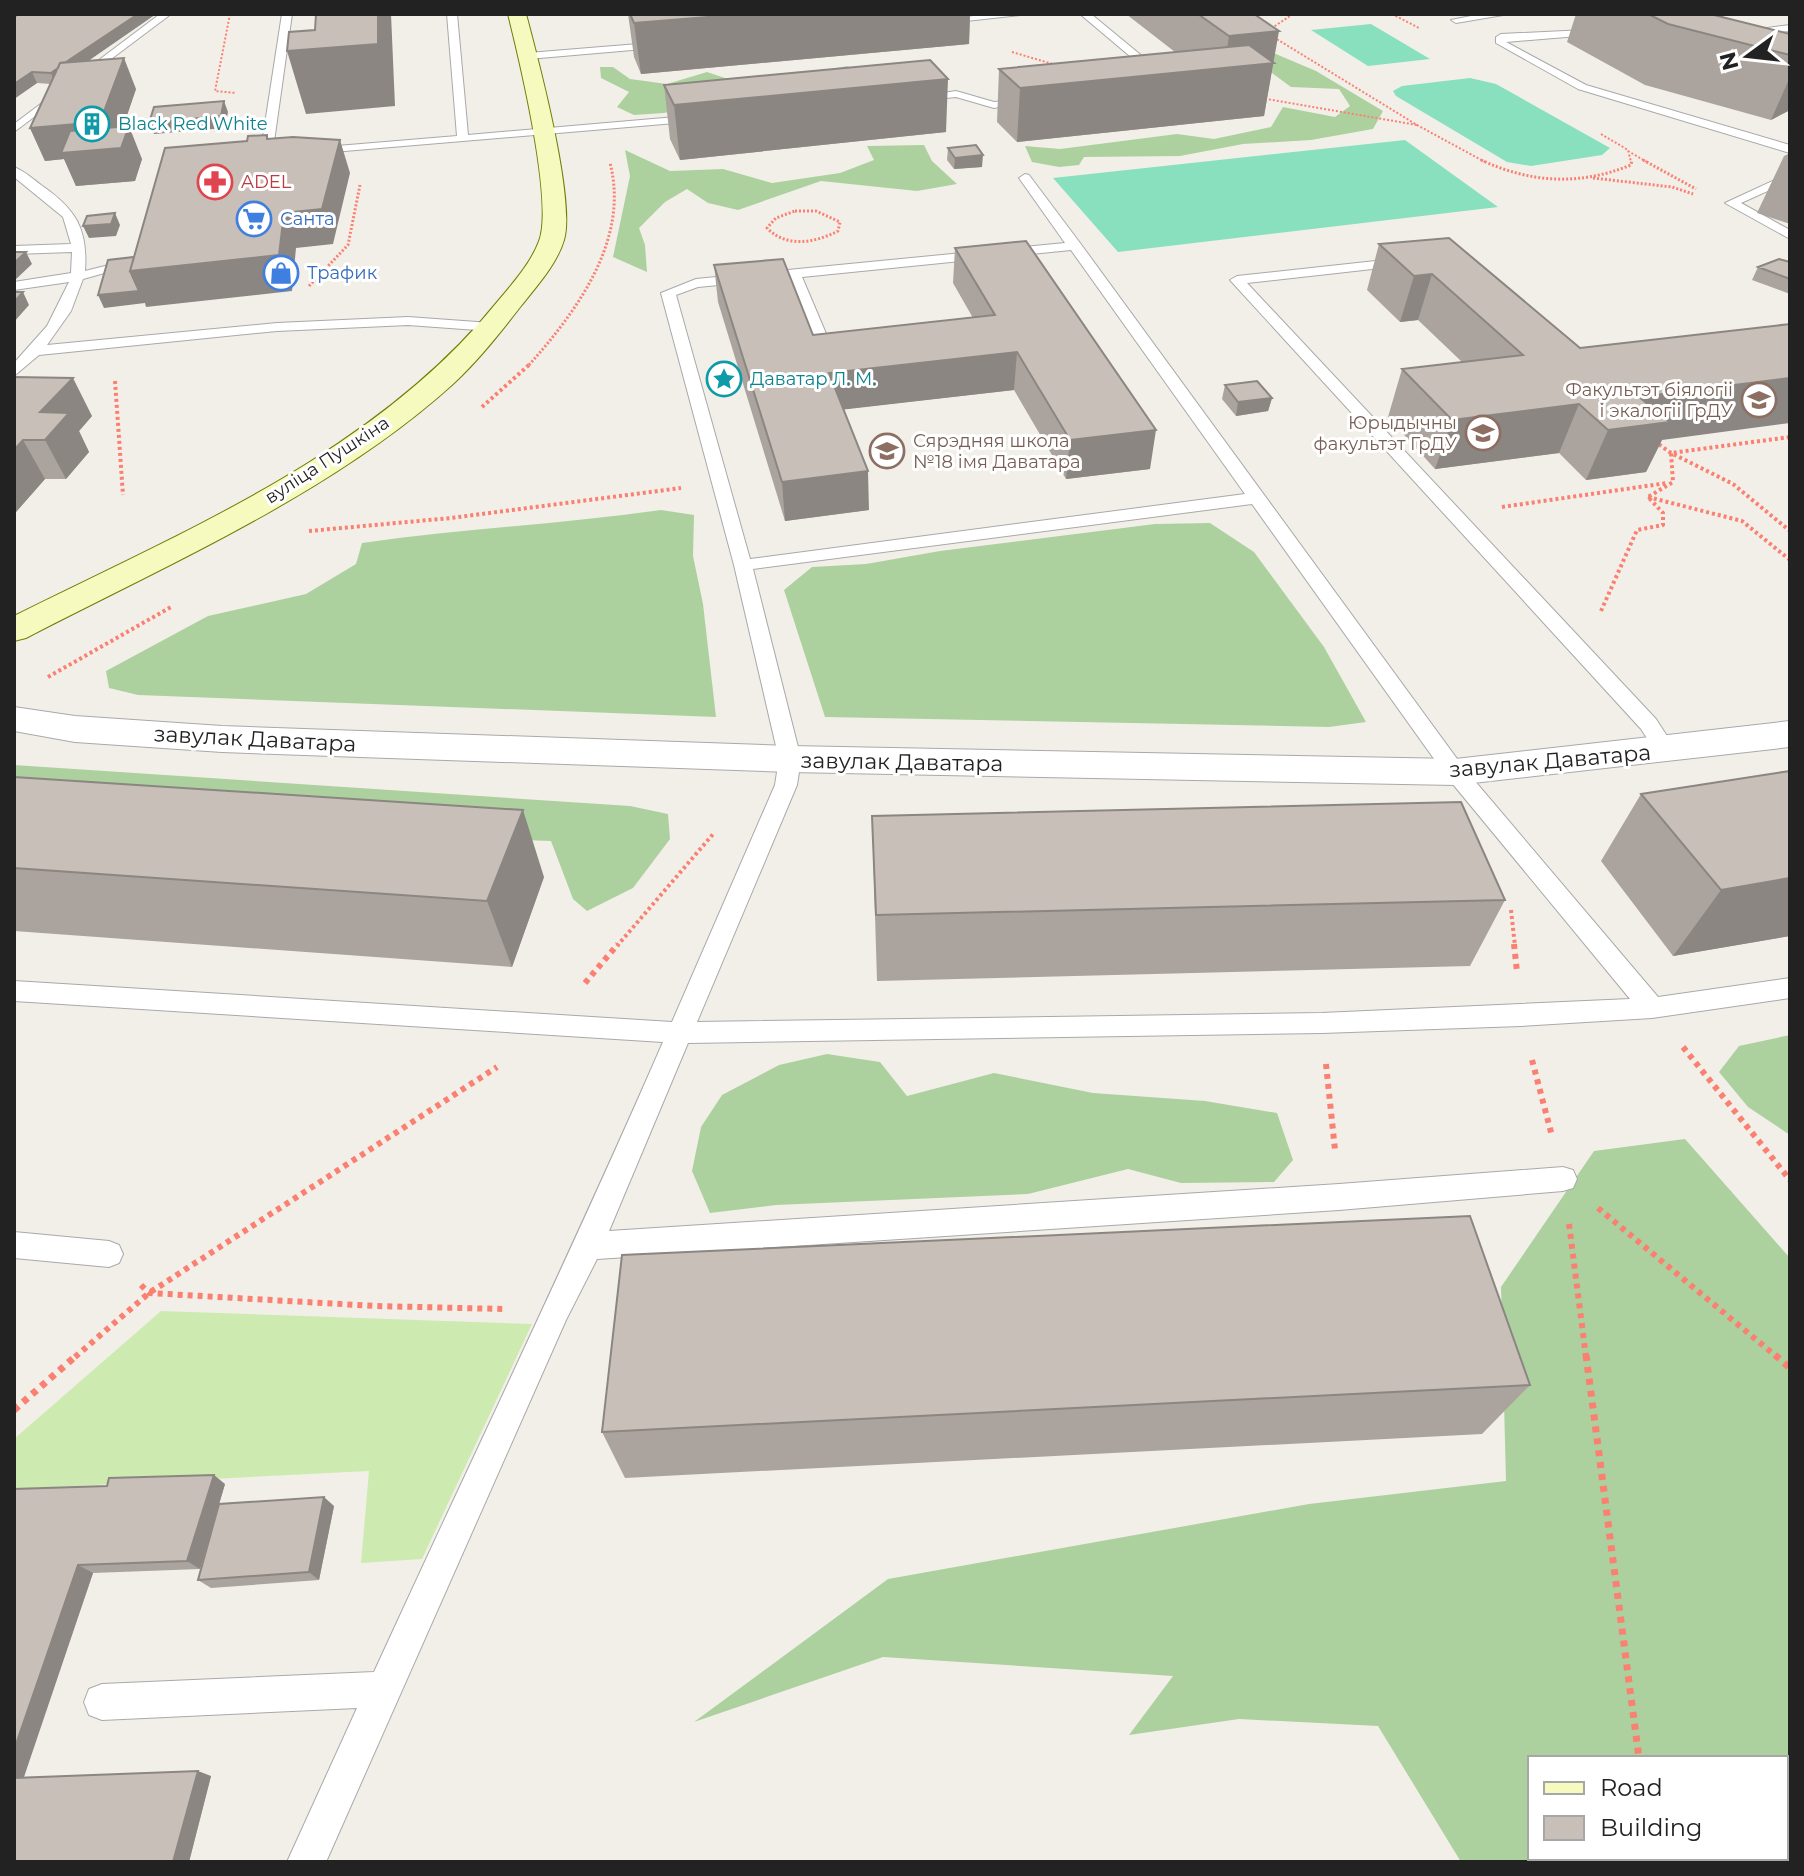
<svg xmlns="http://www.w3.org/2000/svg" width="1804" height="1876" font-family="Montserrat,sans-serif">
  <rect width="100%" height="100%" fill="#f2efe9"/>
  <path fill="#cdebb0" d="M161,1311L532,1324L422,1559L361,1563L369,1471L14,1489V1439Z"/>
  <path fill="#add19e" fill-rule="evenodd" d="M1269,51L1316,71L1383,111L1373,129L1311,140L1243,144L1180,156L1084,157L1079,165L1059,167L1032,162L1025,146L1060,149L1177,134L1214,139L1271,127L1283,107L1335,117L1350,106L1339,89L1291,87L1256,61Z
    M848,66L855,74L664,113L634,115L617,107L629,92L601,78L600,67H613L630,79L667,84L707,72L743,84Z
    M924,145L932,161L957,184L917,191L821,181L738,210L708,203L687,189L665,202L639,228L645,245L647,272L613,257L630,176L625,150L670,171L723,169L772,183L840,173L874,160L867,146Z
    M661,510L694,515L693,556L703,604L716,717L138,695L109,688L106,671L208,616L306,594L356,564L362,543C461,529 561,524 661,510Z
    M1210,523L1254,552L1324,647L1366,722L1329,727L825,717L784,590L812,567L866,564L940,551L1155,524Z
    M14,765L630,806L668,814L670,839L633,888L587,911L573,899L551,841L14,821Z
    M1790,1035V1135L1748,1107L1719,1072L1739,1046Z
    M827,1054L880,1062L907,1096L994,1073L1093,1093L1205,1101L1277,1113L1293,1160L1274,1182L1181,1183L1128,1169L1028,1194L776,1205L710,1213L692,1171L701,1127L722,1095L779,1065Z
    M1685,1139L1790,1258V1862H1461L1378,1726L1239,1719L1129,1735L1173,1676L883,1657L694,1722L888,1579L1309,1504L1506,1481L1501,1287L1594,1151ZM1530,1758H1786V1858H1530Z"/>
  <path fill="#88e0be" d="M1371,24L1430,59L1368,66L1311,30Z
    M1470,78L1496,84L1610,148L1602,155L1531,166L1507,162L1396,96L1393,91L1402,86Z
    M1405,140L1498,207L1118,252L1053,178Z"/>
  <g fill="none" stroke-linecap="round" stroke-linejoin="round">
    <g stroke="#a9a9a9" stroke-width="2">
      <path id="lane" d="M160,14H171L14,132V124Z
        M282,14H292L272,156L266,160L260,156Z
        M447,14H457L468,135L699,115L705,118L699,121L309,154L307,152L313,148L457,136Z
        M989,14H1029L939,24L934,21Z
        M1080,14H1091L1165,75V79H1157Z
        M1481,14H1509L1456,23L1451,20Z
        M1790,25V31L1742,35L1737,32Z
        M1606,29L1602,34L1506,42L1586,85L1790,145V153L1578,89L1496,43V37L1501,34Z
        M663,42L668,45L667,47L528,59L523,56L528,53Z
        M956,91L994,102L1028,98L1033,101L994,108L956,97L915,101L910,98Z
        M14,167C24,171 33,179 41,185C76,209 88,229 85,271L137,258L144,262L83,279L71,311L47,345L277,323L408,317L491,323L498,327L491,331L408,325L277,331L39,355L14,376V363L47,326L69,282L14,290V282L71,273L72,252L14,254V246L71,244L63,217L14,177Z
        M1790,173V181L1741,203L1790,230V239L1725,203Z
        M1025,174L1029,175L1080,243L1463,767L1658,997L1790,978V998L1652,1018L1521,1026L1322,1033L688,1043L609,1231L1339,1184L1563,1167L1573,1170L1577,1179L1573,1188L1563,1191L1339,1210L597,1259L566,1320L326,1862H287L357,1708L102,1720L89,1715L84,1702L89,1689L102,1684L374,1672C470,1462 571,1254 663,1042L14,1001V981L672,1022L775,785L779,759L734,565L661,293L696,279L1065,243L1019,178ZM1071,250L1245,494L750,559L676,295L698,287L789,278L816,343L823,347L830,343L802,277ZM1252,504L1447,777L1630,999L1322,1013L697,1022L797,785L801,759L753,569Z
        M1403,258L1410,262L1408,265L1247,283L1656,719L1676,750L1672,755H1658L1641,729L1230,280L1237,276Z
        M14,1232L109,1241L119,1245L123,1254L119,1263L109,1267L14,1258Z"/>
    </g>
    <g stroke="#a9a9a9" stroke-width="2">
      <path id="street" d="M14,707L75,716L222,726L790,746L1455,759L1790,721V747L1455,785L790,772L222,752L75,742L14,731Z"/>
    </g>
    <g stroke="#707d05" stroke-width="2">
      <path id="secondary" d="M508,14H526C538,59 576,200 564,240C557,264 536,287 521,306C500,333 478,361 453,384C334,492 169,564 26,638L14,641V616C184,531 376,453 498,301C513,283 531,263 539,241C554,203 519,58 508,14Z"/>
    </g>
    <path stroke="#fa8072" stroke-width="2" stroke-dasharray="2 2" stroke-linecap="butt" d="M230,14L215,91L236,93
      M1293,14L1275,26V38L1417,125L1485,162
      M1392,14L1419,28
      M1012,52L1056,65
      M1261,98L1417,125
      M1601,134L1628,150L1631,162
      M1628,151L1647,162"/>
    <path stroke="#fa8072" stroke-width="3" stroke-dasharray="2 2" stroke-linecap="butt" d="M1481,160C1531,183 1579,186 1631,165L1632,160
      M1643,160L1696,189
      M1593,178L1672,187L1693,194
      M795,211H816L840,222L838,231C815,243 786,248 767,228L776,218Z
      M309,286L348,245L360,185
      M529,365C577,311 630,239 610,163"/>
    <path stroke="#fa8072" stroke-width="4" stroke-dasharray="3 3" stroke-linecap="butt" d="M115,381L123,495
      M482,407L531,363
      M1654,441L1671,453L1733,484L1790,531
      M1648,497L1742,521L1790,560
      M1502,507L1667,483
      M309,531L451,518L681,488
      M1601,611L1637,530L1663,525V513L1648,497L1673,482L1671,453L1790,437
      M48,677L171,607
      M1511,910L1515,946
      M617,946L714,833"/>
    <path stroke="#fa8072" stroke-width="6" stroke-dasharray="5 5" stroke-linecap="butt" d="M1514,944L1517,972
      M585,983L618,944
      M1683,1047L1790,1180
      M1532,1060L1552,1136
      M1326,1064L1335,1150
      M1598,1208L1777,1357
      M1569,1224L1586,1357
      M141,1285L149,1293L375,1306L504,1309
      M75,1357L149,1293L497,1067"/>
    <path stroke="#fa8072" stroke-width="7" stroke-dasharray="6 6" stroke-linecap="butt" d="M1586,1355L1639,1758
      M1775,1355L1790,1368
      M14,1410L77,1355
      M1652,1858V1862"/>
    <use href="#lane" fill="#fff" fill-rule="evenodd"/>
    <use href="#street" fill="#fff" fill-rule="evenodd"/>
    <use href="#secondary" fill="#f7fabf" fill-rule="evenodd"/>
  </g>
  <path fill="#aba49e" d="M19,14H156L89,60L136,89L123,126L142,159L135,181L76,186L64,159L45,161L30,128L51,84L37,83L14,99Z
    M628,14H970L969,44L641,74L634,57Z
    M1126,14H1254L1273,63L1264,116L1017,142L997,122L999,69L1175,52Z
    M1576,14H1717L1716,15L1790,34V110L1771,120L1645,85L1567,42Z
    M664,85L946,132L680,160L670,139Z
    M948,148L982,167L954,169L947,160Z
    M1790,153V224L1757,213L1784,156Z
    M1449,238L1662,440L1646,472L1586,480L1559,453L1435,469L1388,417L1402,369L1462,362L1418,320L1400,322L1367,290L1379,244Z
    M955,248L1150,469L1066,479L1014,390L844,409L869,510L785,521L718,302L714,265L813,335L973,318L953,283Z
    M1790,262V294L1752,280L1758,267Z
    M14,377L92,416L79,431L89,452L66,479H45L16,512H14Z
    M1225,385L1272,398L1268,411L1236,416L1222,399Z
    M14,777L544,877L512,967L14,931Z
    M1641,794L1790,936L1673,956L1601,861Z
    M872,816L1505,900L1470,966L877,981Z
    M1530,1385L1482,1434L625,1478L602,1432Z
    M225,1484L219,1504L334,1506L319,1580L211,1588L198,1580L218,1509L200,1569L93,1573L23,1777L211,1776L189,1862H14V1489Z"/>
  <path fill="#8b8681" d="M138,14H156L55,84L51,73Z
    M378,14H391L395,106L306,114L287,51Z
    M745,14H970L969,44L641,74L634,23Z
    M1279,31L1264,116L1017,142L1020,88L1224,68L1229,36Z
    M124,58L136,89L116,148L129,126L142,159L135,181L76,186L64,159L45,161L30,128Z
    M32,72L37,83L14,99V84Z
    M1790,77V110L1771,120Z
    M948,79L946,132L680,160L674,105Z
    M224,101L228,112L225,128L154,134L149,123Z
    M340,140L350,173L333,244L296,248L292,291L146,307L145,303L104,308L98,295L130,271L284,213Z
    M983,155L982,167L954,169L955,158Z
    M115,213L120,225L116,236L89,238L83,226Z
    M26,252L32,264L14,281V263Z
    M1432,274L1418,320L1400,322L1414,276Z
    M23,292L29,305L14,322V302Z
    M1017,352L1014,390L831,411L829,373Z
    M73,378L92,416L79,431L89,452L66,479L45,440L40,412Z
    M1790,378V423L1662,440L1646,472L1586,480L1608,430L1639,397Z
    M1272,398L1268,411L1236,416L1238,402Z
    M1579,404L1559,453L1435,469L1452,420Z
    M1156,430L1150,469L1066,479L1070,440Z
    M23,440L45,479L16,512L14,509V450Z
    M868,471L869,510L785,521L782,482Z
    M523,810L544,877L512,967L487,901Z
    M1790,878V936L1673,956L1721,890Z
    M214,1475L225,1484L200,1569L187,1561Z
    M324,1497L334,1506L319,1580L309,1572Z
    M78,1565L93,1573L22,1783L14,1781V1750Z
    M198,1771L211,1776L189,1862H173Z"/>
  <path fill="#c7bfb8" stroke="#8b8681" stroke-width="2" d="M19,14H138L66,62L60,63L58,68L51,73L32,72L14,84V17Z
    M316,14H378V44L287,51L289,32L315,30Z
    M630,14H745L634,23Z
    M1198,14H1254L1279,31L1229,36Z
    M1648,14H1710L1790,34V55L1668,24Z
    M1249,45L1274,63L1020,88L999,69Z
    M124,58L100,122L30,128L60,63Z
    M930,60L948,79L674,105L664,85Z
    M224,101L221,116L149,123L154,107Z
    M129,126L121,148L61,153L70,131Z
    M267,135V139L293,137L340,140L322,209L284,213L279,255L130,271L165,148L247,141L248,136Z
    M976,145L983,155L955,158L948,148Z
    M115,213L111,224L83,226L87,216Z
    M1449,238L1580,348L1790,324V378L1639,397L1670,422L1608,430L1579,404L1452,420L1402,369L1523,355L1432,274L1414,276L1379,244Z
    M1026,241L1156,430L1070,440L1017,352L829,373L868,471L782,482L714,265L783,259L813,335L995,315L955,248Z
    M14,252H26L14,263Z
    M134,257L130,271L139,291L98,295L108,260Z
    M1779,259L1790,262V279L1758,267Z
    M14,292H23L14,302Z
    M14,377L73,378L40,412L69,413L45,440H23L14,450Z
    M1257,381L1272,398L1238,402L1225,385Z
    M1790,771V878L1721,890L1641,794Z
    M14,777L523,810L487,901L14,868Z
    M1461,802L1505,900L876,915L872,816Z
    M1470,1216L1530,1385L602,1432L622,1255Z
    M214,1475L187,1561L78,1565L14,1750V1489L107,1486L109,1478Z
    M324,1497L309,1572L198,1580L219,1504Z
    M198,1771L173,1862H14V1778Z"/>
  <defs>
    <g id="building-ring" transform="scale(1.8)"><circle r="9.5" fill="#fff" stroke="#0f9aa8" stroke-width="1.5"/><path d="M-4-6H4V6H1V3H-1V6H-4ZM-2.5-4.3h1.7v1.8h-1.7ZM.8-4.3h1.7v1.8H.8ZM-2.5-1h1.7V.8h-1.7ZM.8-1h1.7V.8H.8Z" fill="#0f9aa8"/></g>
    <g id="pharmacy-ring" transform="scale(1.8)"><circle r="9.5" fill="#fff" stroke="#e0444e" stroke-width="1.5"/><path d="M-2-6h4v4h4v4h-4v4h-4v-4h-4v-4h4Z" fill="#e0444e"/></g>
    <g id="supermarket-ring" transform="scale(1.8)"><circle r="9.5" fill="#fff" stroke="#3f7fe0" stroke-width="1.5"/><path d="M-6-5.5h2.5l.6 2H6L4.5 2H-2.5L-4.4-4H-6ZM-1.5 3.2a1.3 1.3 0 1 0 .1 0ZM3 3.2a1.3 1.3 0 1 0 .1 0Z" fill="#3f7fe0"/></g>
    <g id="shop-ring" transform="scale(1.8)"><circle r="9.5" fill="#fff" stroke="#3f7fe0" stroke-width="1.5"/><path d="M-5-2.5h2.3a2.7 3.5 0 0 1 5.4 0H5L5.5 6h-11ZM-1.5-2.5h3a1.5 2.3 0 0 0-3 0Z" fill="#3f7fe0"/></g>
    <g id="sight-ring" transform="scale(1.8)"><circle r="9.5" fill="#fff" stroke="#0f9aa8" stroke-width="1.5"/><path d="M0-6L1.8-2.2L6-1.7L2.9 1.2L3.7 5.4L0 3.3L-3.7 5.4L-2.9 1.2L-6-1.7L-1.8-2.2Z" fill="#0f9aa8"/></g>
    <g id="university-ring" transform="scale(1.8)"><circle r="9.5" fill="#fff" stroke="#8d6e63" stroke-width="1.5"/><path d="M0-5L7-2L0 1L-7-2ZM-4 1L0 2.5L4 1V4Q0 6-4 4Z" fill="#8d6e63"/></g>
    <g id="school-ring" transform="scale(1.8)"><circle r="9.5" fill="#fff" stroke="#8d6e63" stroke-width="1.5"/><path d="M0-5L7-2L0 1L-7-2ZM-4 1L0 2.5L4 1V4Q0 6-4 4Z" fill="#8d6e63"/></g>
  </defs>
  <g fill-rule="evenodd">
    <use href="#building-ring" x="92" y="124"/>
    <use href="#pharmacy-ring" x="215" y="182"/>
    <use href="#supermarket-ring" x="254" y="219"/>
    <use href="#shop-ring" x="281" y="273"/>
    <use href="#sight-ring" x="724" y="379"/>
    <use href="#university-ring" x="1759" y="400"/>
    <use href="#university-ring" x="1483" y="433"/>
    <use href="#school-ring" x="887" y="451"/>
  </g>
  <g text-anchor="middle" dominant-baseline="central" stroke-width="6" stroke-linejoin="round" paint-order="stroke">
    <g font-size="18" fill="#0d838f" stroke="#fff" text-anchor="start">
      <text x="118" y="124">Black Red White</text>
      <text x="750" y="379">Даватар Л. М.</text>
    </g>
    <g font-size="18" fill="#be3a42" stroke="#fff" text-anchor="start">
      <text x="241" y="182">ADEL</text>
    </g>
    <g font-size="18" fill="#366cbe" stroke="#fff" text-anchor="start">
      <text x="280" y="219">Санта</text>
      <text x="307" y="273">Трафик</text>
    </g>
    <g font-size="18" fill="#785e54" stroke="#fff" text-anchor="end">
      <text x="1733" y="390">Факультэт біялогіі<tspan x="1733" dy="21">і экалогіі ГрДУ</tspan></text>
      <text x="1457" y="423">Юрыдычны<tspan x="1457" dy="21">факультэт ГрДУ</tspan></text>
      <text x="913" y="441" text-anchor="start">Сярэдняя школа<tspan x="913" dy="21">№18 імя Даватара</tspan></text>
    </g>
    <g font-size="18" fill="#222" stroke="#fff">
      <text transform="translate(327 460) rotate(-33)">вуліца Пушкіна</text>
    </g>
    <g font-size="22" fill="#222" stroke="#fff">
      <text transform="translate(255 739) rotate(3)">завулак Даватара</text>
      <text transform="translate(1550 761) rotate(-5)">завулак Даватара</text>
      <text transform="translate(902 762) rotate(1)">завулак Даватара</text>
    </g>
  </g>
  <rect width="1804" height="1876" fill="none" stroke="#222222" stroke-width="32"/>
  <rect x="1528" y="1756" width="260" height="104" fill="#ffffff" stroke="#a7a7a7" stroke-width="2"/>
  <rect x="1544" y="1782" width="40" height="12" fill="#f7fabf" stroke="#a7a7a7" stroke-width="2"/>
  <text x="1600" y="1796" font-size="24" fill="#222222">Road</text>
  <rect x="1544" y="1816" width="40" height="24" fill="#c7bfb8" stroke="#a7a7a7" stroke-width="2"/>
  <text x="1600" y="1836" font-size="24" fill="#222222">Building</text>
  <g transform="translate(1748 56) rotate(255)" stroke="#ffffff" stroke-width="6" paint-order="stroke">
  <path d="M0-6L14 30L0 20L-14 30Z" fill="#222222"/>
  <text y="-12" font-size="22" font-weight="bold" text-anchor="middle" fill="#222222">N</text>
  </g>
</svg>
